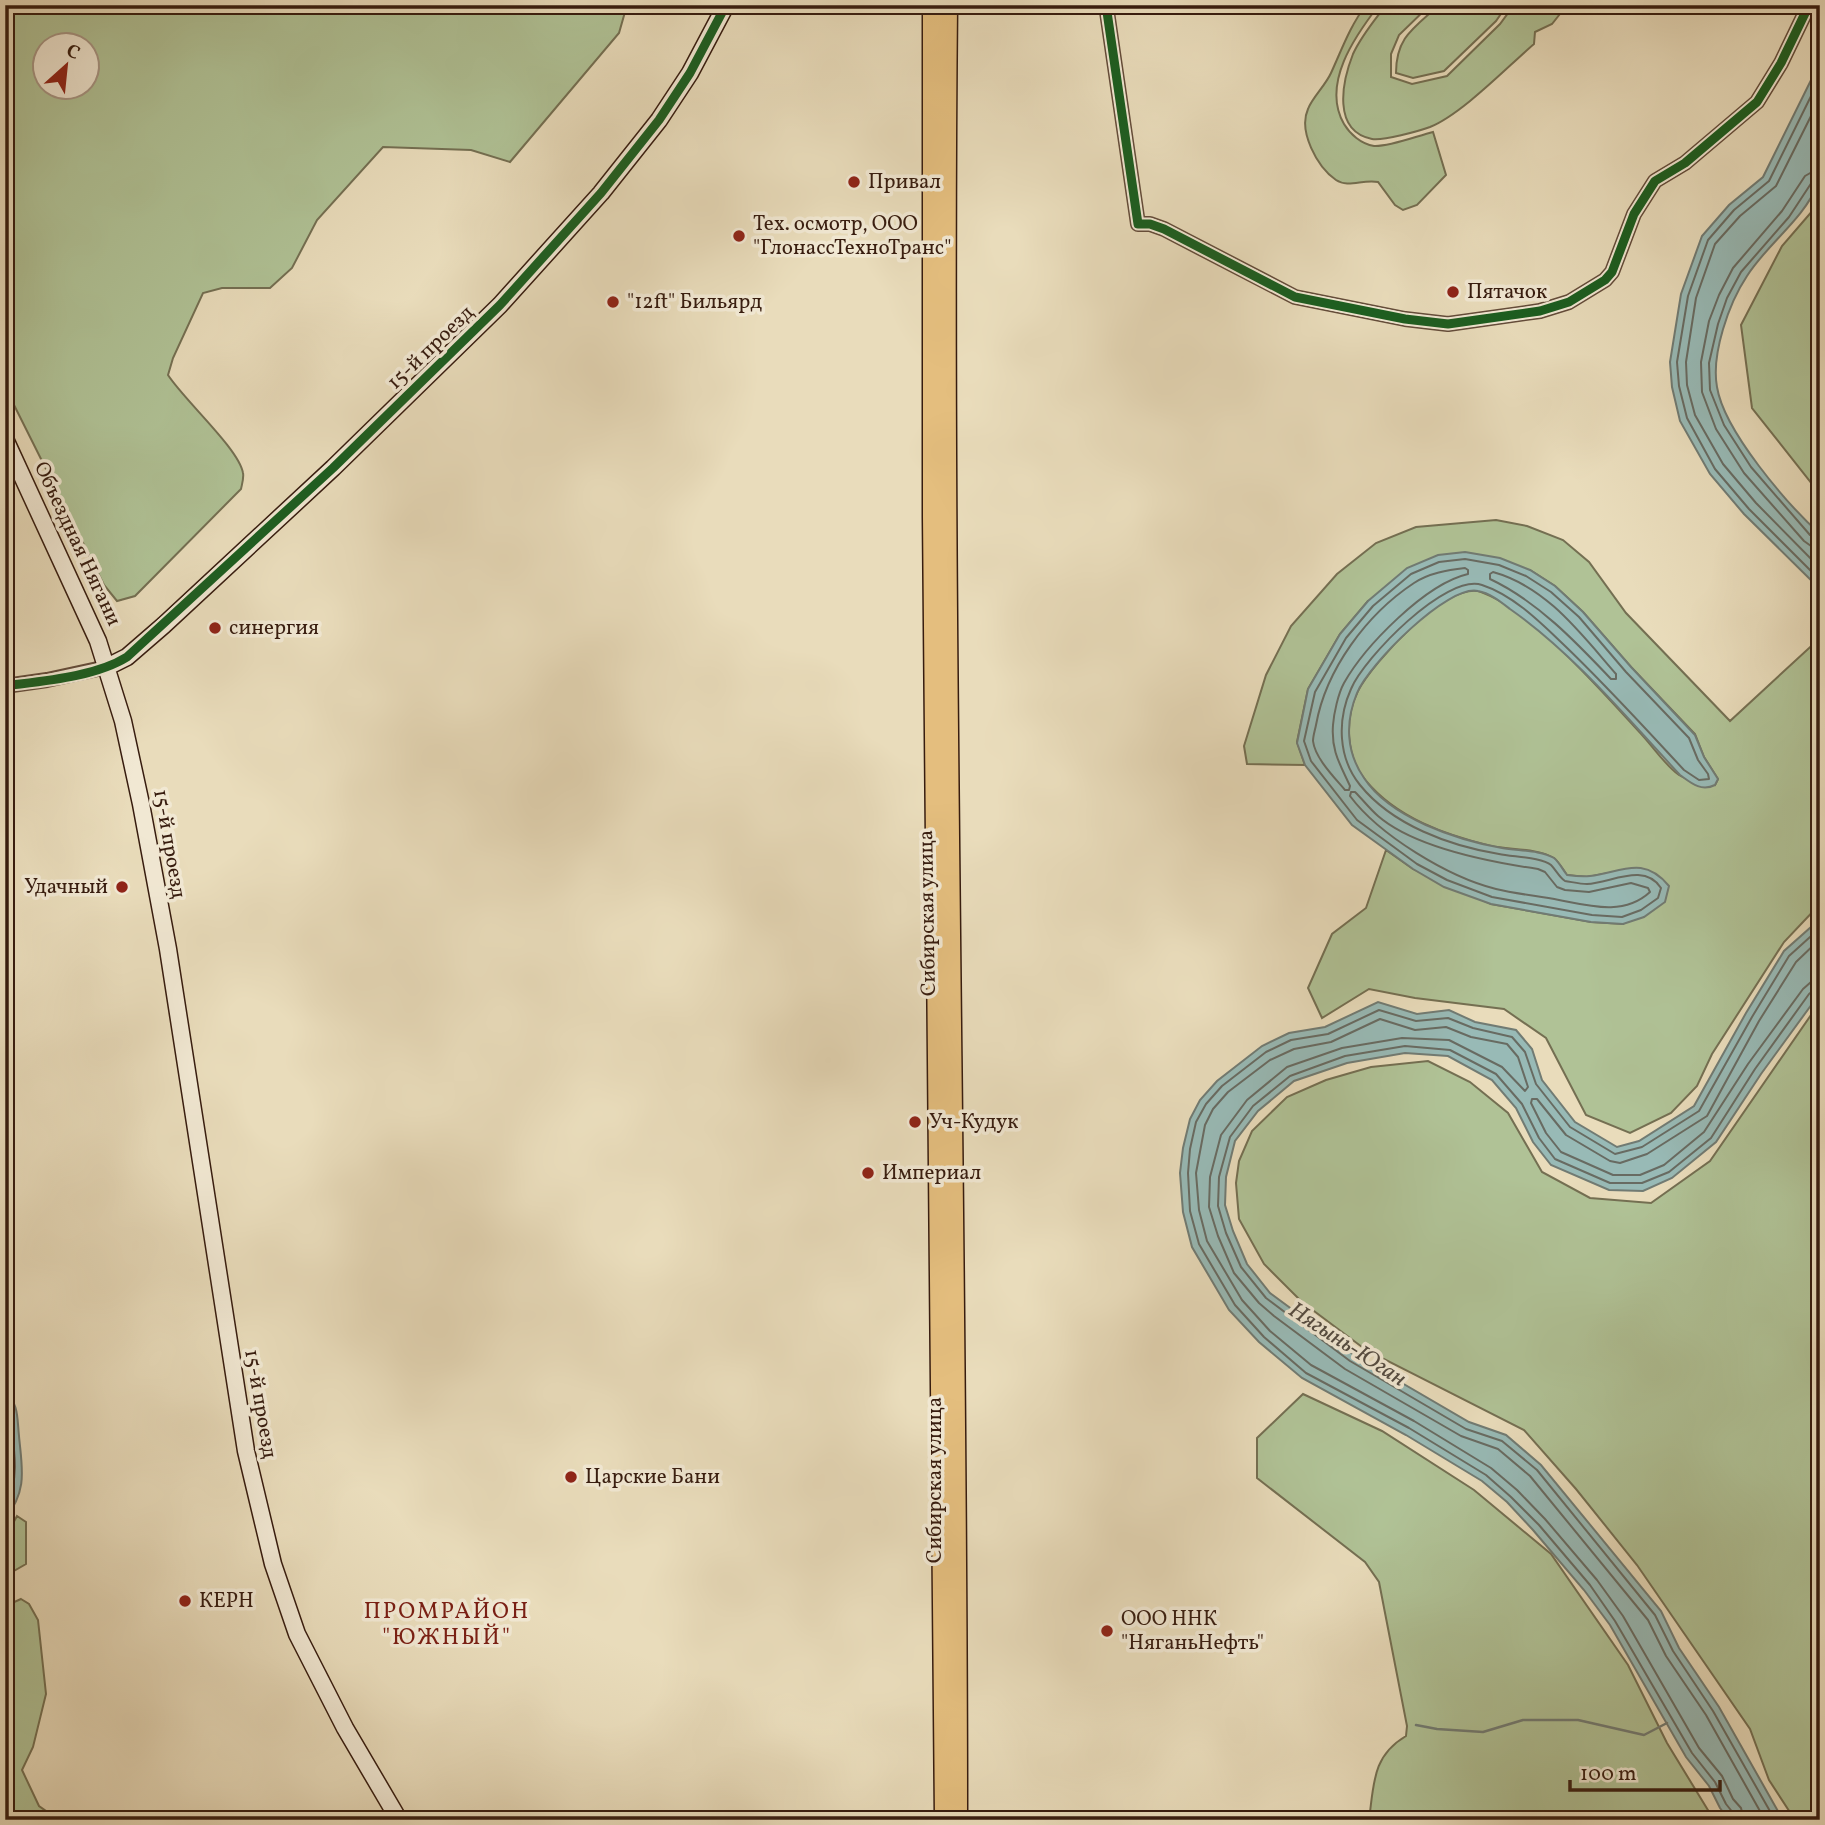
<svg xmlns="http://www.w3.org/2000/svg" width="1825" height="1825" font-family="Vollkorn,serif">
  <rect width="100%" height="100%" fill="#e9dcbb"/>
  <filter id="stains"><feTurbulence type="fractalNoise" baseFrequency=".00286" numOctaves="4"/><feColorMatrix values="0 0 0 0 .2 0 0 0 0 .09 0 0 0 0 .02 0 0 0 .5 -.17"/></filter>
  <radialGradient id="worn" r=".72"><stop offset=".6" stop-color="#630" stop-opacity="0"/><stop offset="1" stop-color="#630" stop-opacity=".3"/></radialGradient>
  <path fill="#b0c296" stroke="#746f52" stroke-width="2" fill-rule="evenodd" d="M5,5H627L619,33L510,162L471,150L383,147L317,220L292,268L270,288H222L203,293L173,358L168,375C184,400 239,449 243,473C244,478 242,484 241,489L135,596L117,601L104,585L5,387ZM46,46H88V88H46Z
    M1366,5H1379C1355,36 1321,84 1344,124C1350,134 1361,144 1374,146C1389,147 1417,136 1433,132L1446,175L1417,205L1403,210L1395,205L1378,182C1363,179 1348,188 1336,180C1317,167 1298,131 1308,109C1312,98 1325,86 1331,73C1342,49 1350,26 1366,5Z
    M1386,5H1430L1399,35L1391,54V77L1412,84L1447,76L1500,24L1514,5H1567L1552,24L1535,32L1534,44C1507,67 1462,114 1430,127C1419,131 1383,141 1372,139C1332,131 1342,82 1353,54C1361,36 1374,21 1386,5Z
    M1439,5H1507L1496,21L1444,71L1413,78L1396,73C1396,37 1414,28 1439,5Z
    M1820,202V494L1752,408L1741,325L1782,246Z
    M1496,520L1527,526L1563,540L1589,562L1626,613L1730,721L1820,638V904L1784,942L1712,1054L1697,1086L1671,1113L1630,1133L1586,1115L1546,1038L1504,1009L1415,998L1369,989L1322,1018L1308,988L1332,934L1366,908L1386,850L1413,869L1491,904L1591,922L1623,924L1609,873L1587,877L1567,875C1563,870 1559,862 1554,858C1537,848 1510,850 1491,846C1445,835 1397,818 1366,781C1346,757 1344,719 1358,691C1372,663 1448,580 1481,592C1532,610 1605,695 1643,736C1654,748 1666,766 1679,775C1688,781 1704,782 1715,785L1718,779L1704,757L1695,734L1631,667L1583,612L1555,586L1530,570L1368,601L1340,634L1308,689L1297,742L1305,765L1247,764L1244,746L1266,675L1291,626L1337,574L1376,543L1416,527Z
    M1820,1002V1820H1795L1769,1780L1750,1729L1637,1565L1576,1489L1524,1430L1366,1350L1302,1302L1264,1264L1239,1219L1236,1183L1239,1161L1252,1131L1287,1097L1326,1080L1371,1067L1428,1061L1470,1082L1508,1113L1542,1172L1590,1198L1651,1203L1710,1161Z
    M1303,1394L1382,1431L1474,1490L1551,1554L1628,1665L1667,1743L1714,1820H1369C1374,1784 1372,1756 1406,1736L1407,1726L1379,1582L1365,1562L1257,1478V1438Z
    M17,1516L26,1522V1564L5,1576V1538Z
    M21,1599L29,1604L38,1620L46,1694L33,1747L22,1770L39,1806L59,1820H5V1621L12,1603Z"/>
  <path fill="#98bab6" stroke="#717b73" stroke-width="2" d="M1820,62C1820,92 1820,122 1820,152C1820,162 1822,175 1818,184C1803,220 1768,243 1747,276C1729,303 1711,354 1717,387C1724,431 1787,504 1820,534V589L1744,514L1710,474L1680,421L1672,387L1670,362L1681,294L1702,236L1729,205L1763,177Z
    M1465,552L1500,558L1530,570L1555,586L1583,612L1631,667L1695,735L1704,757L1718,779L1715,785C1701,792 1691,783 1680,775C1627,718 1574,654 1510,609C1501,602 1490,593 1478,591C1448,584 1368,665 1357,693C1345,722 1346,752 1364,778C1390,818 1457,840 1502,848C1518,851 1540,850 1554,858C1559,862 1563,870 1567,875C1574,876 1582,877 1590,876C1622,872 1643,855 1669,886L1665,902L1644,917L1623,924L1591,922L1491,904L1444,887L1413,869L1352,825L1305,765L1297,743L1308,689L1340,634L1368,601L1407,568L1438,555Z
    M1820,919V993L1761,1074L1716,1142L1672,1178L1643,1191L1609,1190L1551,1165L1533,1142L1516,1108L1492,1080L1448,1056L1405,1053L1347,1063L1294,1081L1258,1111L1235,1141L1226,1177L1225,1205L1233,1231L1247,1264L1270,1293L1354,1355L1469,1422L1506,1435L1541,1465L1661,1611L1679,1648L1719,1707L1783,1820H1729L1720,1808L1709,1786L1686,1757L1610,1625L1584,1590L1533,1530L1507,1502L1482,1481L1406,1435L1302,1378L1259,1342L1229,1310L1192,1247L1183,1212L1180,1173L1183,1148L1190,1119L1200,1100L1217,1081L1262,1046L1289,1033L1325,1027L1378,1002L1417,1014L1449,1010L1475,1022L1516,1030L1532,1049L1542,1080L1575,1122L1617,1147L1639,1141L1694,1106L1746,1013L1784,951Z
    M5,1391C19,1405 17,1417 19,1436C22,1469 28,1490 5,1519Z"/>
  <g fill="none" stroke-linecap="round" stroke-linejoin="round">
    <path stroke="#686b62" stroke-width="2" d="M1820,78L1769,181L1734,210L1708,240L1688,296L1677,362L1679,386L1687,418L1715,469L1749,509L1820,580
      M1820,98L1776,186L1740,216L1715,244L1696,298L1686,362L1687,385L1695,415L1723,464L1756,503L1820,568
      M1820,171L1812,172L1805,176L1782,211L1733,268L1719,295L1709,321L1701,362L1702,392L1716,429L1744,473L1804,541L1811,546L1820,547
      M1820,180L1812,182L1789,217L1741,272L1727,298L1718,324L1709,363L1710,390L1724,425L1751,467L1810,535L1820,539
      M1465,559L1499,565L1526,576L1551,592L1579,617L1626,672L1689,738L1698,760L1708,774L1709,779L1699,780L1684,770C1644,727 1605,684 1563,644C1540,622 1513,595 1482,585C1446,573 1364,658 1351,689C1337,720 1338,758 1360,785C1392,825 1450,846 1499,854C1512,857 1542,857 1551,865C1556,870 1559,877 1565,881C1572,882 1580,884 1587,884C1611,883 1644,862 1661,888L1658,898L1641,910L1622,917L1592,915L1492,897L1447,880L1417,864L1357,820L1311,761L1304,741L1315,692L1346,638L1373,606L1411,574L1439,562Z
      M1465,568L1468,570V574C1425,584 1365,646 1344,683C1338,694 1334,713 1333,725C1331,751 1340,764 1350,786L1349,790H1345C1334,777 1315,758 1313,741C1313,736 1315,730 1316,725C1326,669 1367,614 1414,583C1429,573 1448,570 1465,568Z
      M1493,572C1547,587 1581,634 1616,674V679H1611C1576,642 1537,601 1490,579V574Z
      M1351,792H1355C1363,800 1370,809 1378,816C1415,848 1490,862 1538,869L1545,872L1557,887L1565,890L1589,892L1631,883L1648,888L1650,892C1624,916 1590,906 1559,900C1538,896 1517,894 1496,889C1448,877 1379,835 1350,796Z
      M1820,939L1796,962L1759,1021L1707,1116L1647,1154L1620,1163L1610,1161L1566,1135L1537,1099H1532L1531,1103L1546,1133L1561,1152L1613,1175H1640L1664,1165L1704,1132L1748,1064L1803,989L1811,982L1820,980
      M5,1401L8,1405C12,1442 23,1473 5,1507
      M1735,1820L1734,1814L1726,1804L1715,1782L1692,1753L1615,1621L1590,1585L1539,1525L1511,1497L1486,1475L1409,1428L1306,1373L1264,1337L1235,1305L1199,1244L1190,1211L1188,1173L1190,1149L1196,1122L1206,1104L1222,1086L1266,1052L1291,1040L1328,1034L1379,1010L1416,1021L1448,1018L1473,1028L1512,1037L1525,1052L1536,1084L1570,1127L1615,1154L1642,1147L1699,1111L1752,1017L1789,956L1820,928
      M1744,1820L1741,1808L1733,1799L1722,1776L1699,1748L1623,1616L1597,1580L1545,1519L1517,1490L1491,1468L1414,1421L1311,1365L1270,1331L1242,1300L1207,1241L1199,1210L1196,1173L1205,1125L1213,1109L1228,1092L1270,1060L1294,1049L1331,1042L1380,1019L1415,1030L1446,1027L1471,1037L1507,1044L1518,1057L1528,1087L1525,1091L1502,1067L1449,1040L1402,1038L1342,1048L1287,1067L1247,1100L1221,1135L1210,1177L1209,1207L1218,1236L1234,1273L1259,1303L1274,1316L1345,1369L1461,1436L1498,1449L1530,1476L1648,1620L1666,1656L1706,1715L1765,1820
      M1775,1820L1713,1711L1673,1651L1655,1615L1537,1470L1502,1441L1466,1429L1350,1361L1266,1298L1241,1267L1226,1233L1218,1206L1219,1177L1230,1137L1253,1106L1290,1076L1345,1056L1405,1046L1450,1050L1496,1074L1522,1104L1539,1138L1555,1159L1610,1183H1642L1669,1172L1711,1138L1755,1069L1809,994L1814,990L1820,989"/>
    <path stroke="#717b73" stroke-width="2.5" d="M1416,1725L1437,1729L1483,1732L1523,1720H1578L1644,1735L1667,1723"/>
    <g stroke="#644c3a" stroke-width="16">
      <path id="street" d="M1106,5L1138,224H1150L1164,229L1295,297L1405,319L1448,324L1540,311L1569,302L1605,280L1612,272L1634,214L1655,181L1685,163L1757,102L1781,63L1809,5
        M5,686L47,680L107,667"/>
    </g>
    <g stroke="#371c0f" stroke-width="19">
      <path id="secondary" d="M5,439L98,641L123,721L141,804L168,949L246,1451L273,1564L297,1634L345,1728L399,1820
        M107,667L127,657L164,625L333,468L500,305L601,193L659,120L690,73L726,5"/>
    </g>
    <g stroke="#371c0f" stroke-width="21">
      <path id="primary" d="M932,5V517L944,1820
        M948,5C942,610 958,1215 958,1820"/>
    </g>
    <use href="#street" stroke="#f1e8d3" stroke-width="12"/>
    <use href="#secondary" stroke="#f1e8d3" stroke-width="16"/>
    <use href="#primary" stroke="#e4be7e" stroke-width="18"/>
    <g stroke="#f1e8d3" stroke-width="13">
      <path id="cycleway" d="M1106,5L1138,224H1150L1164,229L1295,297L1405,319L1448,324L1540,311L1569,302L1605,280L1612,272L1634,214L1655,181L1685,163L1757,102L1781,63L1809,5
        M5,686C43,681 95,677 127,657L333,468L500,305L601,193L659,120L690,73L726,5"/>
    </g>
    <use href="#cycleway" stroke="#1b5e20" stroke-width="9"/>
  </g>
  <g fill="#8f2418" stroke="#f1e8d3" stroke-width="2.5">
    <circle cx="854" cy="182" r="7"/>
    <circle cx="739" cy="236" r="7"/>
    <circle cx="1453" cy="292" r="7"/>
    <circle cx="613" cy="302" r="7"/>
    <circle cx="215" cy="628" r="7"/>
    <circle cx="122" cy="887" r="7"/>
    <circle cx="915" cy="1122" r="7"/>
    <circle cx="868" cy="1173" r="7"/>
    <circle cx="571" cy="1477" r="7"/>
    <circle cx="185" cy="1601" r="7"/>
    <circle cx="1107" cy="1631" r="7"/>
  </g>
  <g text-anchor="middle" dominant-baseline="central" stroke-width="7" stroke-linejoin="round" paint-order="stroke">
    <g font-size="21" fill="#371c0f" stroke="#f1e8d3" text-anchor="start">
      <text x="868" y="182">Привал</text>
      <text x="753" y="224">Тех. осмотр, ООО<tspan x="753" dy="24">"ГлонассТехноТранс"</tspan></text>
      <text x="1467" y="292">Пятачок</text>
      <text x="627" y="302">"12ft" Бильярд</text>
      <text x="229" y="628">синергия</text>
      <text x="108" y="887" text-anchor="end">Удачный</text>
      <text x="929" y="1122">Уч-Кудук</text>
      <text x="882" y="1173">Империал</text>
      <text x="585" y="1477">Царские Бани</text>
      <text x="199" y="1601">КЕРН</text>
      <text x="1121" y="1619">ООО ННК<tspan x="1121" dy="24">"НяганьНефть"</tspan></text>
    </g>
    <g font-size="21" fill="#371c0f" stroke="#f1e8d3">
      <text transform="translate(431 348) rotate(-44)">15-й проезд</text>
      <text transform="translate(77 544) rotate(65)">Объездная Нягани</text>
      <text transform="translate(169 844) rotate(80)">15-й проезд</text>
      <text transform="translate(928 913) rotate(-91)">Сибирская улица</text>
      <text transform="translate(260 1404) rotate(80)">15-й проезд</text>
      <text transform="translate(935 1480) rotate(-90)">Сибирская улица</text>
    </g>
    <g font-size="23" font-style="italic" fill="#544b41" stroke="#f1e8d3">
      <text transform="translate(1347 1345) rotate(33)">Нягынь-Юган</text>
    </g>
    <g font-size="23" letter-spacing="2" fill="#7a1f14" stroke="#f1e8d3">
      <text x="447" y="1612">ПРОМРАЙОН<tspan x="447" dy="26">"ЮЖНЫЙ"</tspan></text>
    </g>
  </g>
  <rect width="1825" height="1825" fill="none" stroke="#e9dcbb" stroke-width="28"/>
  <rect x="7" y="7" width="1811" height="1811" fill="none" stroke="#371c0f" stroke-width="3.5"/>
  <rect x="14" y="14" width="1797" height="1797" fill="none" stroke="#371c0f" stroke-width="2"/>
  <g transform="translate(66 66) rotate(27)"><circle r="33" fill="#f1e8d3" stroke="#a79685" stroke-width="2"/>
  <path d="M0-5L12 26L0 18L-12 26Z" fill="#8f2418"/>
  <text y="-10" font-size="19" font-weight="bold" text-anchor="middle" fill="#371c0f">С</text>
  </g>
  <path d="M1570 1780v10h150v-10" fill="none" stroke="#371c0f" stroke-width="3.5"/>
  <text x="1580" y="1780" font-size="21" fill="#371c0f" stroke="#f1e8d3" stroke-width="5" paint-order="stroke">100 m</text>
  <rect width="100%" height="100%" filter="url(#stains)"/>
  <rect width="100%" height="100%" fill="url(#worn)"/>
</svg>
